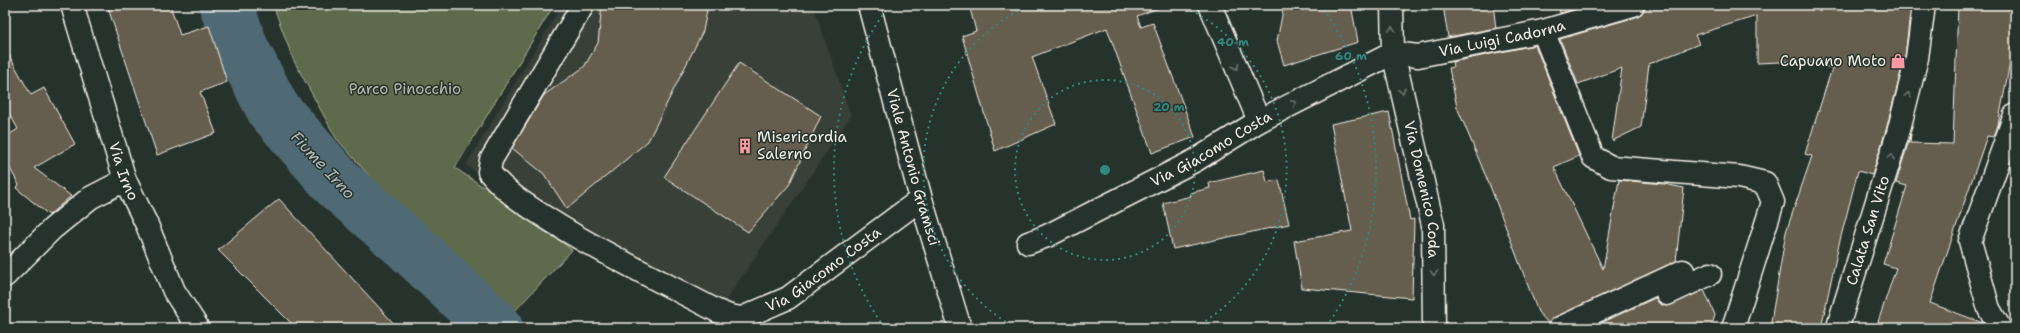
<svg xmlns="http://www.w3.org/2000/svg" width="2020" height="333" font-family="'Shantell Sans',sans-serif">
  <rect width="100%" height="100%" fill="#26332d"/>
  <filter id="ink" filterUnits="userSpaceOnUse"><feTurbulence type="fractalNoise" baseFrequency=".025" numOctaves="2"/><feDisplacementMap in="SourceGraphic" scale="8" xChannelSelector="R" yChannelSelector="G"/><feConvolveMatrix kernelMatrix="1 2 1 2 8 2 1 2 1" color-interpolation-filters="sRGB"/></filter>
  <g filter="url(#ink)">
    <path fill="#394037" d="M562,5H813L851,116L713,319L591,258L466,165Z"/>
    <path fill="#5d6a4c" stroke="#a8ae9a" d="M273,5H554L455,168L524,214L572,250L510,316L451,270L336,138L293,59Z"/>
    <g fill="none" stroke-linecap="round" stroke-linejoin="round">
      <path stroke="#4f6a75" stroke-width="54" d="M226,5L242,49L273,109L338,184L410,247L496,328"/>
    </g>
    <path fill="#655d4e" stroke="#f4f1e8" d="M107,5H170L180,35L209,26L227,82L200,92L216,133L157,155Z
      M602,5H708L703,31L648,141L567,209L544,174L512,148L544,95L584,67L598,43Z
      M969,5H1161V7L1137,16L1141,27L1153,23L1195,137L1152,153L1107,28L1032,57L1056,124L995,151L962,36L976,31Z
      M1284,5H1351L1358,42L1284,65L1277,41Z
      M1443,5H1493L1496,28L1448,37Z
      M1558,5H1588L1560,13Z
      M1645,5H1911L1905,56L1886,130L1872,175L1858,171L1838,248L1821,328H1770L1786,232L1812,156L1805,154L1832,68L1803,61L1757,63V16L1695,35L1699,44L1649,64L1641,127L1612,141L1622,68L1578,84L1560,39L1636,17L1642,13Z
      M1958,5H2015V36L1998,125L1994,137L1987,136L1930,303L1983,323L1986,328H1876L1896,268L1883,264L1907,186L1896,183L1911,134L1910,143L1953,144Z
      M1535,45L1579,156L1554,167L1603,269L1619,180L1664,184L1684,188L1676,261L1555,317L1549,324L1538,312L1492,191L1457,107L1449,68L1453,67L1452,62Z
      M5,48L31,95L44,88L75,144L34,168L71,196L49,215L16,188L19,185L5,159V137L18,129L5,106Z
      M739,63L821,116L789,185L748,232L664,177Z
      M1389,112L1410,220L1414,219L1412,298L1302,288L1294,241L1352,231L1331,124Z
      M1264,170L1267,182L1279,180L1289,224L1173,249L1163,203L1191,196L1190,193L1210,188L1209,183Z
      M279,199L398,328H296L218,250Z
      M1704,290L1715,315L1711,328H1590L1655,298L1660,304L1666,306Z"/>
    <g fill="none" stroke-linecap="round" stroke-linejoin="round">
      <g stroke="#f4f1e8" stroke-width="25">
        <g id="minor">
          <path id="s1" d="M583,5L491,160L489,172C508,196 539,213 564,229C614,259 666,284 717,311L730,316L742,318L788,298L921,199"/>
          <path d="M1210,5L1259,121"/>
          <path id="s2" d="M1392,5L1393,53L1433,225L1434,328"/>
          <path d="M1543,31L1593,157L1611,167L1739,177L1765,183L1773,202L1733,328"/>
          <path id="s3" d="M1393,53L1418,56L1543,31L1633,5"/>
          <path id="s4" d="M1028,243L1047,236L1196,160L1259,121L1393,53"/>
          <path d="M5,276L52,229L90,198L125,180"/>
          <path d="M1667,294L1710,274"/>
          <path d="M1560,328L1683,271"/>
          <path id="s5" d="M1840,328L1839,323L1898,133L1917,58L1924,5"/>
          <path d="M2000,328L1989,309L1970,241L2015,115"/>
        </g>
      </g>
      <g stroke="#f4f1e8" stroke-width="25">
        <g id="major">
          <path id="s6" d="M72,5L125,180L147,225L174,291L198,328"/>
          <path id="s7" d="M869,5L921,199L960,328"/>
        </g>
      </g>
      <use href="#minor" stroke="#26332d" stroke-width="22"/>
      <use href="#major" stroke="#26332d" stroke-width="22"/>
    </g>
    <defs><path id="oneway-chevron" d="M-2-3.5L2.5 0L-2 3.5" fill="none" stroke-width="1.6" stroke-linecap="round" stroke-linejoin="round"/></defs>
    <g stroke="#6e766e">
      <use href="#oneway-chevron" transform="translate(1392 29) rotate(-91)"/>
      <use href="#oneway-chevron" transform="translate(1236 67) rotate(68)"/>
      <use href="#oneway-chevron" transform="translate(1402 91) rotate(77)"/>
      <use href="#oneway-chevron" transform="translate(1908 95) rotate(-76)"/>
      <use href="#oneway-chevron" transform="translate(1294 103) rotate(-27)"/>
      <use href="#oneway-chevron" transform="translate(1891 157) rotate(-73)"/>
      <use href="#oneway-chevron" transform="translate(1434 273) rotate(90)"/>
    </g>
  </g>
  <g fill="none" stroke="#318880" stroke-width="2" stroke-dasharray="2 4">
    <circle cx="1105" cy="170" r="90"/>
    <path d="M1016 328A181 181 0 0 1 1030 5M1180 5A181 181 0 0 1 1194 328"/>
    <path d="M884 327A271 271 0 0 1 890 5M1320 5A271 271 0 0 1 1326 327"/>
  </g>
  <defs>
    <g id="shop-bare" transform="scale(1.2)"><path d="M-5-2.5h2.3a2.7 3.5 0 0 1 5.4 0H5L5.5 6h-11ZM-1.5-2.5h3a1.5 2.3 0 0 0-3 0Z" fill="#ff9aa2" stroke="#26332d" stroke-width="2.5" paint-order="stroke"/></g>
    <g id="building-bare" transform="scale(1.2)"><path d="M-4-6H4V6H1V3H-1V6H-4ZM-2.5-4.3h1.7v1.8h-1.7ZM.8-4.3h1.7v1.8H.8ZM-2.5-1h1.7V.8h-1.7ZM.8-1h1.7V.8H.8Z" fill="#ff9aa2" stroke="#26332d" stroke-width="2.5" paint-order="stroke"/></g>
  </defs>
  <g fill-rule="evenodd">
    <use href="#shop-bare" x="1898" y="61"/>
    <use href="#building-bare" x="745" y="146"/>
  </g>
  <g text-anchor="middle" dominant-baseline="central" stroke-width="3" stroke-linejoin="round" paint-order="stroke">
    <g font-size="15" fill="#f4f1e8" stroke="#26332d">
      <text stroke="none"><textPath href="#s3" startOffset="111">Via Luigi Cadorna</textPath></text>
      <text stroke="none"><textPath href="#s4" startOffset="206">Via Giacomo Costa</textPath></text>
      <text stroke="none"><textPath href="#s7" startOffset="168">Viale Antonio Gramsci</textPath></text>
      <text stroke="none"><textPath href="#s6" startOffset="174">Via Irno</textPath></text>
      <text stroke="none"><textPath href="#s2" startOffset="188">Via Domenico Coda</textPath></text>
      <text stroke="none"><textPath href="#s5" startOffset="102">Calata San Vito</textPath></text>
      <text stroke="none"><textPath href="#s1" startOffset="582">Via Giacomo Costa</textPath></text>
    </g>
    <g font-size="15" fill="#f4f1e8" stroke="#26332d" text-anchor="end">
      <text x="1886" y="61">Capuano Moto</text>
      <text x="757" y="137" text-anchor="start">Misericordia<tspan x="757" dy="17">Salerno</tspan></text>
    </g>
    <g font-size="15" fill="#b8bbaa" stroke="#26332d">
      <text x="405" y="89">Parco Pinocchio</text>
    </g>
    <g font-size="16" font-style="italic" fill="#b2bbba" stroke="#26332d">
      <text transform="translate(323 165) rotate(47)">Fiume Irno</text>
    </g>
  </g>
  <circle cx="1105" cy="170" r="6" fill="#318880" stroke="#26332d" stroke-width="2"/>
  <g font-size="12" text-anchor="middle" font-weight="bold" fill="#318880" stroke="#26332d" stroke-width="3" stroke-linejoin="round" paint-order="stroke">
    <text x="1233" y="46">40 m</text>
    <text x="1351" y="60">60 m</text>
    <text x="1169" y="111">20 m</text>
  </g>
  <rect width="2020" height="333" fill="none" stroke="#26332d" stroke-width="20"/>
  <rect x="10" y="10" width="2000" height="313" fill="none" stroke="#f4f1e8" stroke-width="1.5" filter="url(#ink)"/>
</svg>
